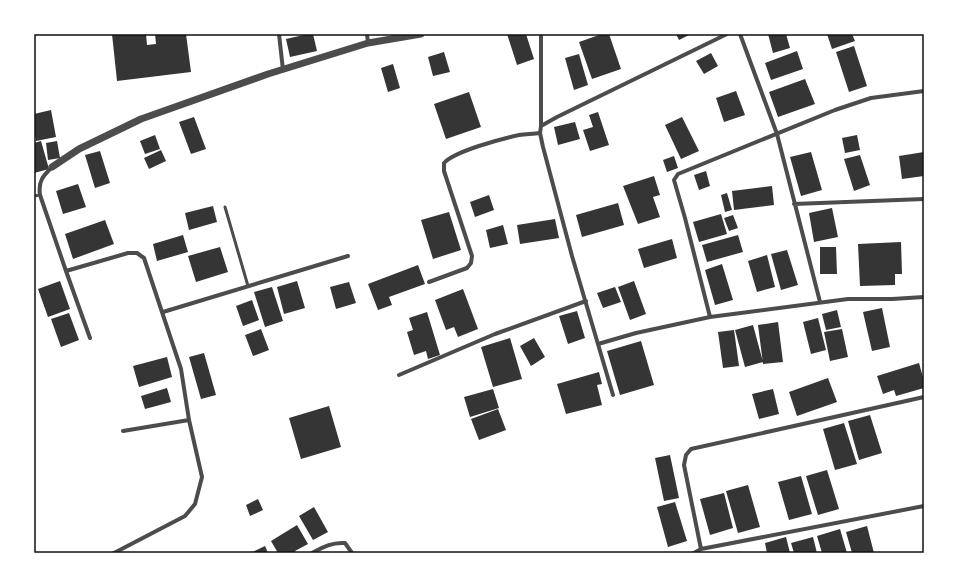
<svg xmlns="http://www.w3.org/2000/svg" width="958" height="587" font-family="'Archivo Narrow',sans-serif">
  <rect width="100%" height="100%" fill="#fff"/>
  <path fill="#353535" d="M112,34H146L147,45L156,44L155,34H186L191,72L117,81Z
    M308,34H313L317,51L290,57L286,39Z
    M507,34H526L534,59L517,65Z
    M602,34H609L621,69L592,79L579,42Z
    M676,34H691L679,40Z
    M768,34H786L790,48L773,53Z
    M827,34H852L855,41L832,49Z
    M854,46L867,86L849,92L836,52Z
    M797,51L803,69L771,80L765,63Z
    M444,52L450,72L433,76L428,57Z
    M711,53L718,66L704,74L696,61Z
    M579,54L588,85L574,90L565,58Z
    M393,64L400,88L388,92L381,68Z
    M805,79L815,104L778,117L769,92Z
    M736,91L745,115L724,122L716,98Z
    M469,92L481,127L446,139L434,104Z
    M51,110L56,137L36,141L34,131V114Z
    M598,112L609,145L590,151L583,130L593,127L589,115Z
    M194,117L206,149L191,154L179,122Z
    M682,117L699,151L681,159L665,125Z
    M575,122L580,139L558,145L554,127Z
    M155,135L160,149L145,154L140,141Z
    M857,135L860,150L845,153L842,138Z
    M41,141L49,169L34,173V143Z
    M57,141L60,158L48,160L46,143Z
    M161,150L166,161L149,169L144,158Z
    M100,151L110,183L95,188L85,155Z
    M811,152L822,190L801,196L790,157Z
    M924,152V176L902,179L899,156Z
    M860,155L870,185L854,191L844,159Z
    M674,156L678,168L667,172L663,160Z
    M706,171L710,186L699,190L694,175Z
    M654,176L660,195L653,197L660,217L638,224L623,186Z
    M78,184L86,207L63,214L56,191Z
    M772,186L774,205L734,210L732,191Z
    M727,193L732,210L725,212L721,195Z
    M489,195L494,210L475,217L470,202Z
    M618,203L624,225L582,237L576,215Z
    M213,206L217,222L189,230L185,213Z
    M832,208L838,237L814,242L809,213Z
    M449,212L461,250L433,259L421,220Z
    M721,214L727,234L699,242L693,222Z
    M733,215L738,228L729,231L724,218Z
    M555,219L559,238L520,244L517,225Z
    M105,220L114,244L73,259L65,234Z
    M503,225L508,244L490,248L486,230Z
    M183,235L188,252L157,261L153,244Z
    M738,235L743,252L707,262L702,245Z
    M672,239L677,258L644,268L638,249Z
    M901,242L902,274H895V285L860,286L858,244Z
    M220,247L228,272L196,282L188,256Z
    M820,247H836L837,274H820Z
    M787,250L798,285L781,290L771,254Z
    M767,255L775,287L757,292L748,261Z
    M722,264L733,300L715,305L705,270Z
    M418,265L425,284L389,297L392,305L378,310L368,284Z
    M60,281L70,309L48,317L38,289Z
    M297,281L305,308L284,314L277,287Z
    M634,281L646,314L630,320L618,287Z
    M349,282L356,303L336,309L330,287Z
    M272,287L283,321L265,327L254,292Z
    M615,287L621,302L603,308L597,293Z
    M463,289L478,329L458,337L454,327L446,330L435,300Z
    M252,300L259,320L243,326L236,306Z
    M882,308L890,347L872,351L863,312Z
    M837,310L841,327L826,330L822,314Z
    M577,311L585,338L568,344L559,316Z
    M427,312L440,355L428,359L426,351L414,355L407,332L413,330L409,318Z
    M69,313L79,340L61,347L51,319Z
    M818,318L826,350L811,354L803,322Z
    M778,322L783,362L763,364L758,325Z
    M753,325L763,362L745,367L735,330Z
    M261,329L269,350L253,356L245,335Z
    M842,329L848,357L830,361L824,332Z
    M734,330L739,366L723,368L718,332Z
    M510,338L522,379L493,387L481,347Z
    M534,338L545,357L531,366L520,346Z
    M641,341L654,385L620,395L607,351Z
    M204,353L216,395L201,399L189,357Z
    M167,357L172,377L139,387L133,366Z
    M919,363L924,381V388L896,396L894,390L883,394L877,376Z
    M599,372L602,384L597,385L602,405L566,414L557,384Z
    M828,378L837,402L797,416L789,392Z
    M167,388L171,402L145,409L141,396Z
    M493,389L499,408L470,417L464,397Z
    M773,389L779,414L759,419L752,394Z
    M329,406L341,447L301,459L289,418Z
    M498,409L506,430L479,440L471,419Z
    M870,415L882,453L859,460L848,421Z
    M844,423L857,464L835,470L823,429Z
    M670,455L679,498L664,501L655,458Z
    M827,470L839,509L818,515L806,476Z
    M801,476L812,514L789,520L778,482Z
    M748,485L760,527L738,533L726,491Z
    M724,493L733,528L710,535L700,499Z
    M258,499L263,510L250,516L246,505Z
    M675,502L687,541L668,547L657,507Z
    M314,507L328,532L313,540L299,516Z
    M297,525L308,544L295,551L296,553H278L271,541Z
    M867,526L874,553H852L846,532Z
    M840,529L847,553H822L817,536Z
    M786,537L790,553H767L765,543Z
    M813,537L817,553H794L791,543Z
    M265,546L268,553H250Z"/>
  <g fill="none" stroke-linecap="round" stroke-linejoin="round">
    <path stroke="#4c4c4c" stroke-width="3" d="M34,196L40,195
      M225,207L248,286"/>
    <path stroke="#4c4c4c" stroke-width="4" d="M279,34L283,70
      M367,34L368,43
      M541,34V126
      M740,34L777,134L820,302
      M52,167C43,176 38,181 40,195L66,271L90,338
      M794,204L924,199
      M66,271L128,253H137L144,258L181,369L189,420L202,477L195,504L185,516L114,553
      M429,282L467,268L471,263L472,256L444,171V163C455,151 501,139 519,135C526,134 533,134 540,133
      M163,312L348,256
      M710,317L685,218L674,180L678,174L835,110L871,98L924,91
      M598,344L636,333L710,317L848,299H892L924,297
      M399,375L495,334L586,301
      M613,395L572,256L543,147L540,133L541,126L557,117L727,34
      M123,431L189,420
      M701,549L684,465L686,455L691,449L924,397
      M312,553C323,547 332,542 345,543L352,553
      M694,553L701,549L924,506"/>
    <path stroke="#4c4c4c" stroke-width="7" d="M52,167L79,149L141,119L268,74L368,43L421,34"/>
  </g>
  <rect width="958" height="587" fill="none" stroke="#ffffff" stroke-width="70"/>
  <rect x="35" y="35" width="888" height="517" fill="none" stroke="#111" stroke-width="1.5"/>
</svg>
